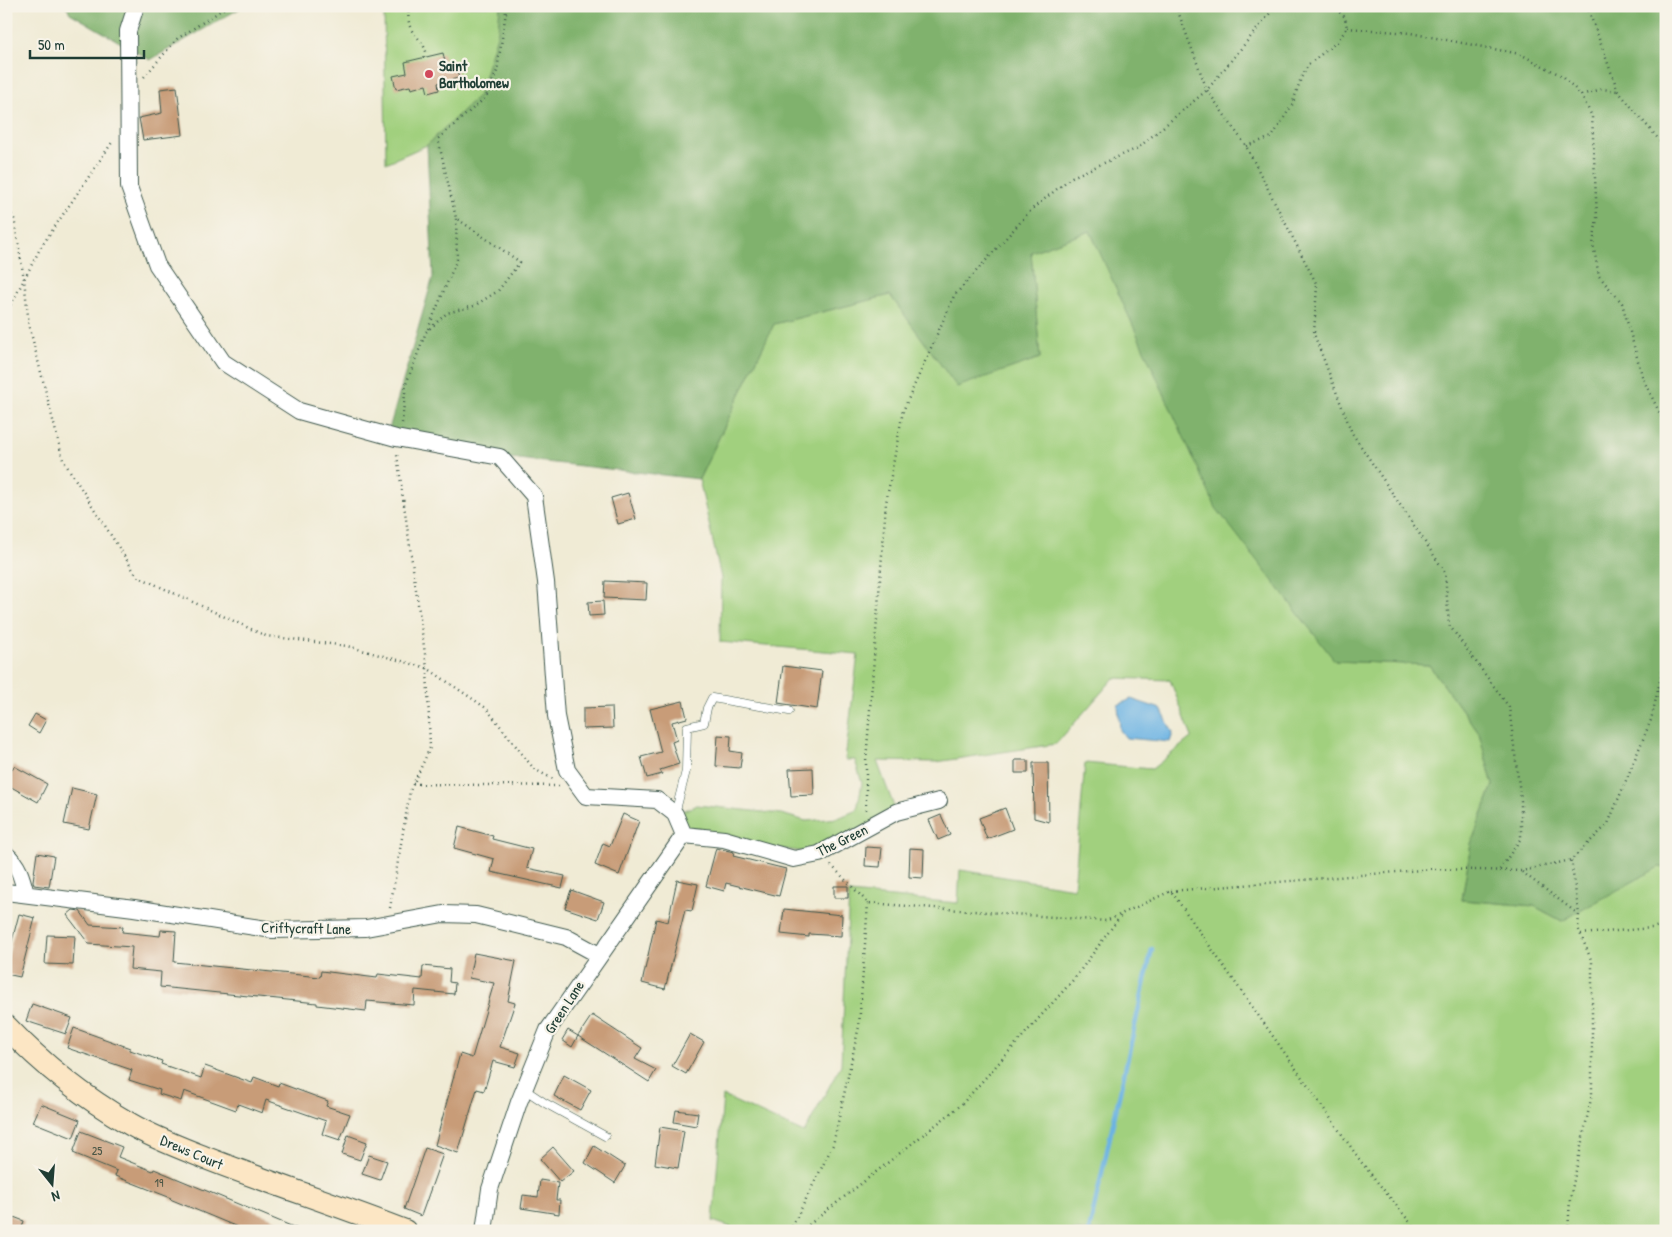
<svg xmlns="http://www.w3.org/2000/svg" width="1672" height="1237" font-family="'Patrick Hand',sans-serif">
  <rect width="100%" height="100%" fill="#f7f3e8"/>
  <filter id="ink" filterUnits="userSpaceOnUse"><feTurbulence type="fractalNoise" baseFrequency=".02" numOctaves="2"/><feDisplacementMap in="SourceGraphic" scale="10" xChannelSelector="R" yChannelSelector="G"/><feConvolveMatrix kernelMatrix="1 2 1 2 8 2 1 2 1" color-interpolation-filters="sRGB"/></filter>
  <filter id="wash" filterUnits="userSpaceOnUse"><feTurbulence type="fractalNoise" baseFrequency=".0096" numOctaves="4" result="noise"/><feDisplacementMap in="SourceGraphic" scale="20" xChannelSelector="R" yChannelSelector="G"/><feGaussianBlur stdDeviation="1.12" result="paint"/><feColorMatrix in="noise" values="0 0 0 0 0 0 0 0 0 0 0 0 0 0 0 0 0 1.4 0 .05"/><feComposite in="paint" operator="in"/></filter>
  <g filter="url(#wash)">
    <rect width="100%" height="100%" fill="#f0ebd5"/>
    <path fill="#a1d07e" stroke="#608659" d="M384,6H500L498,32L479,95L427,145L386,163Z
      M1090,231L1335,661L1429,665L1479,733L1493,785L1471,844L1462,900L1534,906L1562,921L1659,866L1666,868V1231H742L713,1221L723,1096L804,1133L841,1065L849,893L958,903L960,870L1074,888L1085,763L1152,769L1192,737L1170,680L1114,678L1056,744L936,762L877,761L896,812L819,854L684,835L675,814L697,805L781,814L806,821L838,818L857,810L862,783L855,760H845L858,654L720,642L721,578L699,479L774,324L890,295L957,386L1040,358L1031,252Z"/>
    <path fill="#80b26d" stroke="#507850" d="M66,6H244L150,60L70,13Z
      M500,6H1666V868L1659,867L1562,921L1534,906L1462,900L1471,844L1493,785L1479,733L1429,665L1335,661L1216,508L1090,231L1031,252L1040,358L957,387L890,295L774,324L699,479L500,457L387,436L433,277L427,145L479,95L498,32Z"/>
    <path fill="#6cb3e3" stroke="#46788c" d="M1131,699L1161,709L1173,733L1170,742L1126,738L1120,730L1118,705Z"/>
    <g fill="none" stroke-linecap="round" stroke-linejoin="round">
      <path stroke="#6cb3e3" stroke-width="4.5" d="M1089,1231L1152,949"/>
    </g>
    <g id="blocks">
      <path fill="#c89c78" d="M443,53L446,66L456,64L459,78L438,83L439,90L428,93L426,85L411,89L410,86L396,89L393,76L407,73L405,62Z
        M177,87L183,135L143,140L139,118L162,113L160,89Z
        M628,493L636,519L618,524L611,498Z
        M605,581L647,583L646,600L604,598Z
        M603,601L604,615L589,616L588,602Z
        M783,666L822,671L817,709L778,703Z
        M683,701L687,718L672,722L677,740L672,742L679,764L660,770L662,774L647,778L641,757L661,752L650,709Z
        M612,707L613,728L583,729V708Z
        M35,714L46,720L39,733L28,726Z
        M718,735L731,736L730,751L742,753L740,768L716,766Z
        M1015,760H1028V773H1015Z
        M1033,763H1048L1049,822L1034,818Z
        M14,766L47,784L38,802L6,784V780Z
        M813,768L814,795L791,796L789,769Z
        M72,788L97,794L89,829L64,824Z
        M1005,808L1013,829L987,839L979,818Z
        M623,814L639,821L619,875L595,865L603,843L610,846Z
        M941,815L950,835L938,840L929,820Z
        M459,827L493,836L492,839L532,849L527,868L565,876L562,888L491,872L494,859L454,848Z
        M866,847L882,848L880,867L865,866Z
        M716,848L734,852L733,856L786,869L779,896L726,883L724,891L706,886Z
        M910,848L924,849L923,878L909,877Z
        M37,853L54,856L49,887L34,885L33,881Z
        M677,880L698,884L692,911L685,910L665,989L642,983L656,919L668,922Z
        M834,886H848V898H834Z
        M571,890L604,902L598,919L565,908Z
        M784,909L842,915L841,936L809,934V937L781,934Z
        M73,910L80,911L90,925L123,927L122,932L160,936L161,930L176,931L174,962L320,977L321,971L377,978L378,974L422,979L423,966L450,969L449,982L455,983L454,994L415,990L414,1005L367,1001L366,1011L317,1005V1003L160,987L161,972L130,969L132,947L89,944L67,915Z
        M19,914L35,918L20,977L6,974V964Z
        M47,935L75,936L73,965L45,964Z
        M474,953L516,961L508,1001L515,1003L500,1047L520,1053L515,1067L493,1061L484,1091L477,1089L458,1153L435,1145L460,1054L472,1058L494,983L469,978Z
        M32,1004L72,1018L66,1034L26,1021Z
        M592,1015L642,1048L635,1059L656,1070L649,1082L578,1036Z
        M74,1028L130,1048V1050L162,1061L161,1064L201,1078L205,1066L252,1083L254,1077L278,1086L279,1083L328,1101L326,1106L350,1114L340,1140L322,1134L326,1121L266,1100L262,1113L238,1104L236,1110L184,1091L181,1101L159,1094L160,1090L129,1080L132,1070L67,1048Z
        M568,1030L578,1036L572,1047L562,1040Z
        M690,1034L704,1042L686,1074L672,1066Z
        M564,1075L591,1090L580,1110L554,1096Z
        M41,1104L80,1120L73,1138L33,1122Z
        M676,1110L698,1113L696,1126L674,1122Z
        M660,1127L684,1131L678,1168L655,1164Z
        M81,1131L122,1147L118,1157L153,1171L154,1169L178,1179L303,1231H247L170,1199L171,1198L115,1176L117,1171L73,1153Z
        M348,1135L367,1142L360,1160L342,1154Z
        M594,1146L625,1166L615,1183L585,1163Z
        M553,1147L574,1171L560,1182L540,1159Z
        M425,1148L443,1154L421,1216L404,1209Z
        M369,1155L387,1161L380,1180L362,1174Z
        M540,1180L558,1183L556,1200H560L559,1214L521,1208L523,1195L538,1197Z
        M6,1214L24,1221L21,1231H6Z"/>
    </g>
  </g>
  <g filter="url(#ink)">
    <use href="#blocks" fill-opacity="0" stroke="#3e574c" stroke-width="1"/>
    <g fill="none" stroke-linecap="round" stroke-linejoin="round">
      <g stroke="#3e574c" stroke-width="9">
        <path id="lane" d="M675,814L686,771L687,727L704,723L707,708L712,698L789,711
          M524,1089L545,1103L605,1136"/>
      </g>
      <g stroke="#3e574c" stroke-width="18">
        <path id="street" d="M136,6L128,31L129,187L157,265L223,362L299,411L396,438L500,457L534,496L546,582L556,716L567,770L586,796L657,800L675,814L684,835
          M684,835L724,839L794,859L819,854L896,812L939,801
          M6,854C19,865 22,878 26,894
          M6,892L134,908L273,930L366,928L443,914L476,915L566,937L599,955
          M484,1231L490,1189L519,1102L548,1030L684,835"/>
      </g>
      <g stroke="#3e574c" stroke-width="24">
        <path id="secondary" d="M6,1026C43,1065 83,1097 130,1124C154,1138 181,1148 206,1158C272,1184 339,1205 405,1231"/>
      </g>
      <path stroke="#3e574c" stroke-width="2.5" stroke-dasharray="1 4" stroke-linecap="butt" d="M409,6C405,39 421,31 427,55
        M1176,6L1207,90L1246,146L1317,285L1314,334L1352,433L1445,572L1449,625L1509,707L1521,801V838L1499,871
        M1587,6L1618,91L1666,148
        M1347,28L1410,33L1520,54L1564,77L1581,95L1602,89L1618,91
        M144,77L177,39L228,6
        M1581,95L1592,116L1597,218L1593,244L1599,276L1622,303L1643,379L1666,426
        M1246,146L1272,137L1292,105L1301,78L1309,64L1337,42L1347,28L1345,17L1332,6
        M6,206L14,218L24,279L29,325L63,460L137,576L266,636L347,646L427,668L486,708L534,769L553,779
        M6,314L41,247L113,141
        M428,329L457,259L456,218
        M402,423L406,384L426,332L447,313L474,306L498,291L520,262L456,218L438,139L486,97L497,71L506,12L509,6
        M413,784L559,786
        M866,810V761L886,503L903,411L954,296L1032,209L1072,177L1138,148L1207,90L1276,6
        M831,865L868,903L1106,921L1171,891L1362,1163L1417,1231
        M1522,872L1578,914
        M1171,891L1433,869L1522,871L1571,860L1608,824L1651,720L1666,655
        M390,908L410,791L430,748L427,668L397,455
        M1581,934L1652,928L1666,924
        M790,1231L833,1145L859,1026L868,903
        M801,1231L961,1105L1074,979L1122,914
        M1568,1231L1570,1199L1592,1094V962L1578,928L1579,915L1571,860"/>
      <use href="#lane" stroke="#fff" stroke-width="8"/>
      <use href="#street" stroke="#fff" stroke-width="16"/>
      <use href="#secondary" stroke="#fce6c4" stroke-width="22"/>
    </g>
  </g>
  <circle fill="#d1495b" stroke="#f7f3e8" stroke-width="2" cx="429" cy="74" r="5"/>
  <g text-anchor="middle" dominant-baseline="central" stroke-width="4.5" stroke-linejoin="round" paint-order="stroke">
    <g font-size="12" fill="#495545">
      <text x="97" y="1150">25</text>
      <text x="159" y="1182">19</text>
    </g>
    <g font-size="15" font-weight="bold" fill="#1f3d34" stroke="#f7f3e8" text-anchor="start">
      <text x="439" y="65">Saint<tspan x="439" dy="17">Bartholomew</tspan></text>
    </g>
    <g font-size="15" fill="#1f3d34" stroke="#f7f3e8">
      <text transform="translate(842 840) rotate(-26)">The Green</text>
      <text transform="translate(306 928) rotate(1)">Criftycraft Lane</text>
      <text transform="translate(564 1007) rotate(-57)">Green Lane</text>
      <text transform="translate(192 1152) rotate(23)">Drews Court</text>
    </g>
  </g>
  <rect width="1672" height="1237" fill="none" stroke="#f7f3e8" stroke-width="25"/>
  <g transform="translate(52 1184) rotate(163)" stroke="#f7f3e8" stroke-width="4" paint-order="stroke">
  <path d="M0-4L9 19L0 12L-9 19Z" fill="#1f3d34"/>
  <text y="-8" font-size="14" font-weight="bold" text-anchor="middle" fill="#1f3d34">N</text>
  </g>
  <path d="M30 50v8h114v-8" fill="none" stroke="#1f3d34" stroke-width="2.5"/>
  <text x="38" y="50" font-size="15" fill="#1f3d34" stroke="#f7f3e8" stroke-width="4" paint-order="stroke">50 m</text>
</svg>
